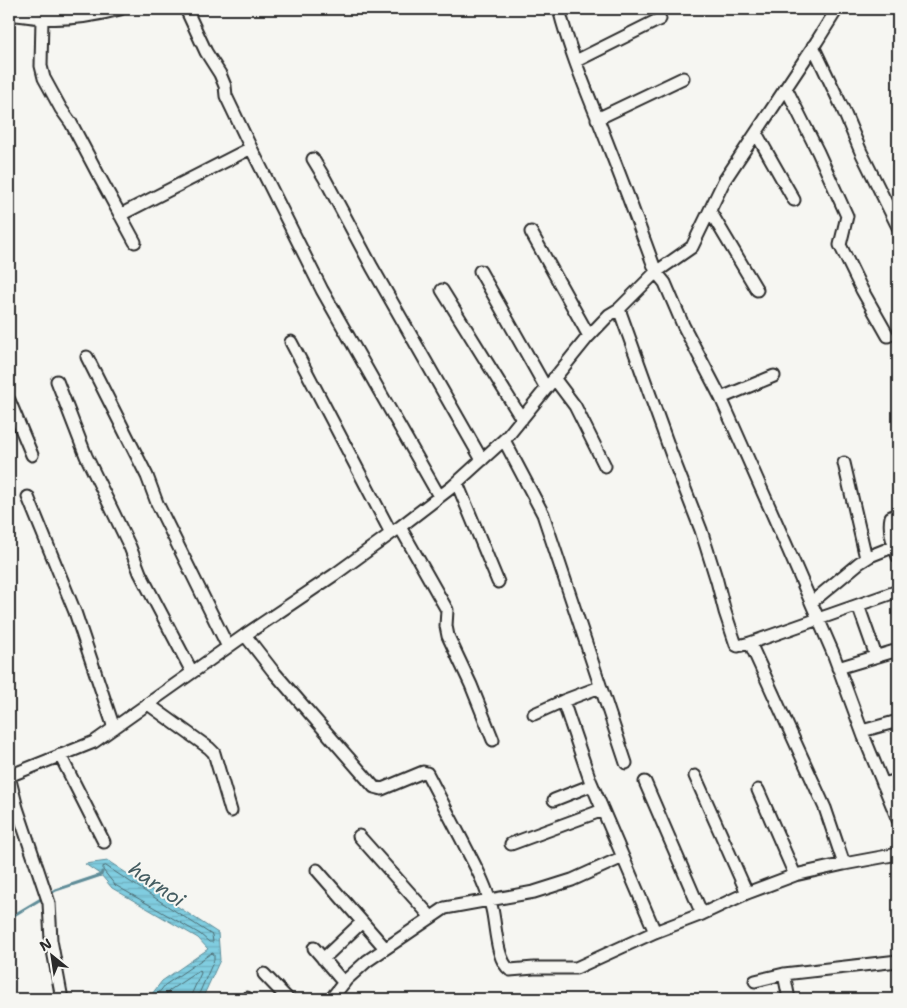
<svg xmlns="http://www.w3.org/2000/svg" width="907" height="1008" font-family="'Shantell Sans',sans-serif">
  <defs>
    <pattern id="water-rules" width="6" height="5" patternUnits="userSpaceOnUse" patternTransform="scale(1.25)"><rect width="6" height="5" fill="#80cde0"/><path d="M0 2.5h6" fill="none" stroke="#6fb0c0"/></pattern>
  </defs>
  <rect width="100%" height="100%" fill="#f6f6f2"/>
  <filter id="ink" filterUnits="userSpaceOnUse"><feTurbulence type="fractalNoise" baseFrequency=".02" numOctaves="2"/><feDisplacementMap in="SourceGraphic" scale="10" xChannelSelector="R" yChannelSelector="G"/><feConvolveMatrix kernelMatrix="1 2 1 2 8 2 1 2 1" color-interpolation-filters="sRGB"/></filter>
  <g filter="url(#ink)">
    <path fill="url(#water-rules)" stroke="#5e8c98" d="M108,861L218,933L220,960L202,999H148L162,981L208,949L198,938L112,888L101,875L85,864Z"/>
    <g fill="none" stroke-linecap="round" stroke-linejoin="round">
      <path stroke="#4d6c73" stroke-width="1" d="M106,866L212,935L213,942H209L200,934L115,885L103,870V867Z
        M154,999L165,985L210,954L213,953L214,955V960L198,996L197,999
        M162,999L170,990L200,970L201,973L192,993L191,999"/>
      <path stroke="#5e8c98" stroke-width="3" d="M9,918L56,890L101,875L102,872"/>
      <g stroke="#2b2b2b" stroke-width="15">
        <path id="minor" d="M186,9L206,52L220,74L225,86L226,96L249,144L322,290L439,496
          M559,9C571,57 592,103 610,150C626,190 641,231 656,272L665,283L683,325L721,398L788,549L833,653L864,737L898,820
          M9,14C19,15 30,17 41,18C67,20 94,16 120,9
          M42,18L41,66L44,78L61,109L71,123L99,176L135,242
          M813,46L842,107L861,152L898,227
          M576,61L660,19
          M786,88L818,152L847,216L840,245L862,290L888,336
          M597,119L683,78
          M756,133L794,200
          M313,159L325,179L372,267L482,460
          M710,211L757,290
          M120,215L251,148
          M531,232L589,336
          M480,271L546,388
          M442,290L522,419
          M619,309L671,453L701,530L717,581L725,612L736,645L738,646L750,643L898,591
          M291,342L391,533
          M87,357L147,476L157,503L228,647
          M554,378L575,406L605,466
          M57,381L86,456L130,547L140,573L192,672
          M721,398L774,376
          M9,400L32,455
          M504,440L543,514L626,763
          M844,463L866,558
          M457,483L498,582
          M28,497L75,612L114,728
          M898,514L891,517C888,531 894,545 898,557
          M400,527L447,610L446,626L448,636L471,685L493,740
          M812,602L859,563L870,556L895,546
          M858,605L876,656
          M245,635L273,671L374,787L382,789L423,772L427,773C439,796 451,819 463,842C474,864 486,884 492,909C496,925 496,960 510,970L534,968H576L655,932L702,914L747,893L795,875
          M750,643L825,808L844,864
          M838,668L898,650
          M563,701L590,780L655,932
          M148,704L209,748L214,753L231,811
          M534,714L563,701L600,687
          M862,731L898,721
          M60,755L104,842
          M9,776L94,742L245,635L334,575L400,527L452,487L507,437L587,338L609,315L619,309L656,272L692,247L724,181L817,41L837,9
          M9,776L17,808L49,903L51,940L62,999
          M695,776L747,893
          M645,782L702,914
          M883,784L898,780
          M758,790L795,875L844,864L898,854
          M554,800L592,785
          M359,836L431,917
          M511,844L603,810
          M317,870L385,948
          M314,948L344,983
          M323,959L362,922
          M264,974L288,999
          M784,974L789,999
          M755,981L784,974L898,961
          M247,998L248,999
          M331,999L346,980L367,961L445,908L534,892L572,880L623,857"/>
      </g>
      <use href="#minor" stroke="#f6f6f2" stroke-width="11"/>
    </g>
  </g>
  <g text-anchor="middle" dominant-baseline="central" stroke-width="4" stroke-linejoin="round" paint-order="stroke">
    <g font-size="20" font-style="italic" fill="#445c61" stroke="#f6f6f2">
      <text transform="translate(157 884) rotate(35)">harnoi</text>
    </g>
  </g>
  <rect width="907" height="1008" fill="none" stroke="#f6f6f2" stroke-width="30"/>
  <rect x="15" y="15" width="877" height="978" fill="none" stroke="#2b2b2b" stroke-width="2" filter="url(#ink)"/>
  <g transform="translate(52 956) rotate(330)" stroke="#f6f6f2" stroke-width="4" paint-order="stroke">
  <path d="M0-4L9 19L0 12L-9 19Z" fill="#2b2b2b"/>
  <text y="-8" font-size="14" font-weight="bold" text-anchor="middle" fill="#2b2b2b">N</text>
  </g>
</svg>
